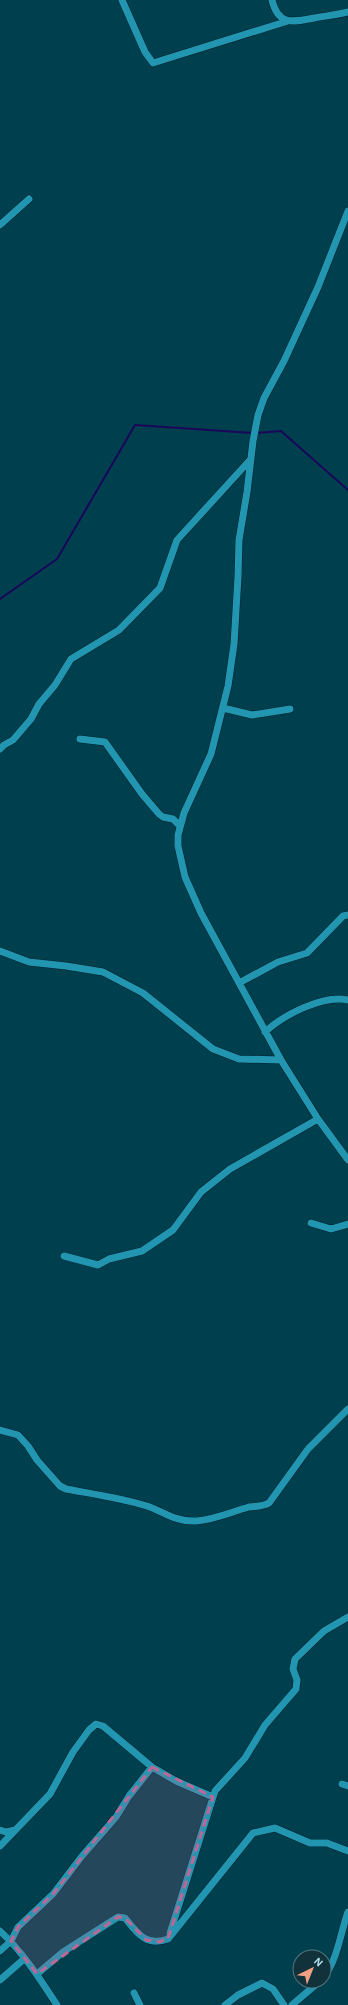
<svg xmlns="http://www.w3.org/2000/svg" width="348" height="2005" font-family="'Alegreya Sans',sans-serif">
  <rect width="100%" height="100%" fill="#003f4d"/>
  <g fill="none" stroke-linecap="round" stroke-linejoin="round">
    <path stroke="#18075b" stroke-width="2" d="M257,433L281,431L348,490
      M0,599L57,559L135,425L253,433"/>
    <g stroke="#01232c" stroke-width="8">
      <path id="minor" d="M122,0L145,52L153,63L288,21
        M272,0C278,26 293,22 314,18C325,16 337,15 348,12
        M348,211L318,287L284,361L264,398L258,415L253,441L247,492L239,540L238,577L234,644L228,686L211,754L184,813L178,835V846L185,877L201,913L281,1060L318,1119L348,1160
        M0,225L29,199
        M223,708L252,715L290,709
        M80,739L105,742L142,794L159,814L163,817L173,819L180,826
        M0,749L4,745L13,740L31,719L39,704L55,685L71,659L119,630L160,588L177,540L250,460
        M0,951L29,962L66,966L103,972L143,993L213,1049L239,1059L281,1060
        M239,983L278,962L307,953L343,916L348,915
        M265,1032C283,1015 324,994 348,1000
        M311,1223L331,1229L348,1224
        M64,1256L98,1265L109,1259L142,1251L173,1230L201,1192L230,1169L318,1119
        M0,1430L18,1435L28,1446L37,1460L60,1486L66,1489C93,1494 121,1498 147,1506C164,1512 176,1522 196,1521C214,1520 231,1512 249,1507C256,1506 262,1507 269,1503L308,1449L348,1409
        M342,1784L348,1786
        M0,1830L6,1832L15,1830
        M0,1846L50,1794L73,1752L89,1730L96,1724L103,1726L152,1767L176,1781L213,1797
        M0,1931C23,1952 40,1979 57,2005
        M170,1933L215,1791L245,1758L265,1725L296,1689L297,1680L293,1669L295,1659L324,1631L348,1617
        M0,1951L11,1941L18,1927L53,1894L82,1856L116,1817L129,1796L152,1767
        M37,1974L63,1952L118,1917L125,1918C137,1933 146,1947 168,1939L253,1833L275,1828L310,1843H327L348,1851
        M324,1977C338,1958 340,1934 348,1912
        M0,1980L24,1959
        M134,1993L140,2005
        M225,2005L238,1995L262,1983L273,1989L284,2005
        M292,2005L320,1981"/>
    </g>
    <use href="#minor" stroke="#2295b1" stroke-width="7"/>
  </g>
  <path fill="#bb6896" fill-opacity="0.2" stroke="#bb6896" stroke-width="3" stroke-dasharray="8 5" stroke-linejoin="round" d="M152,1767L213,1797L168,1939L159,1942L146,1940L125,1918L118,1917L37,1974L11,1941L18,1927L53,1894Z"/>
  <g transform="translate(312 1969) rotate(43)"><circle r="19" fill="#11323b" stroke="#517883"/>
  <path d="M0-3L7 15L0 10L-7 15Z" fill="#f39f84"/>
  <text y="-6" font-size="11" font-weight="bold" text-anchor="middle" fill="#b1e0ee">N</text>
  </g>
</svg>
